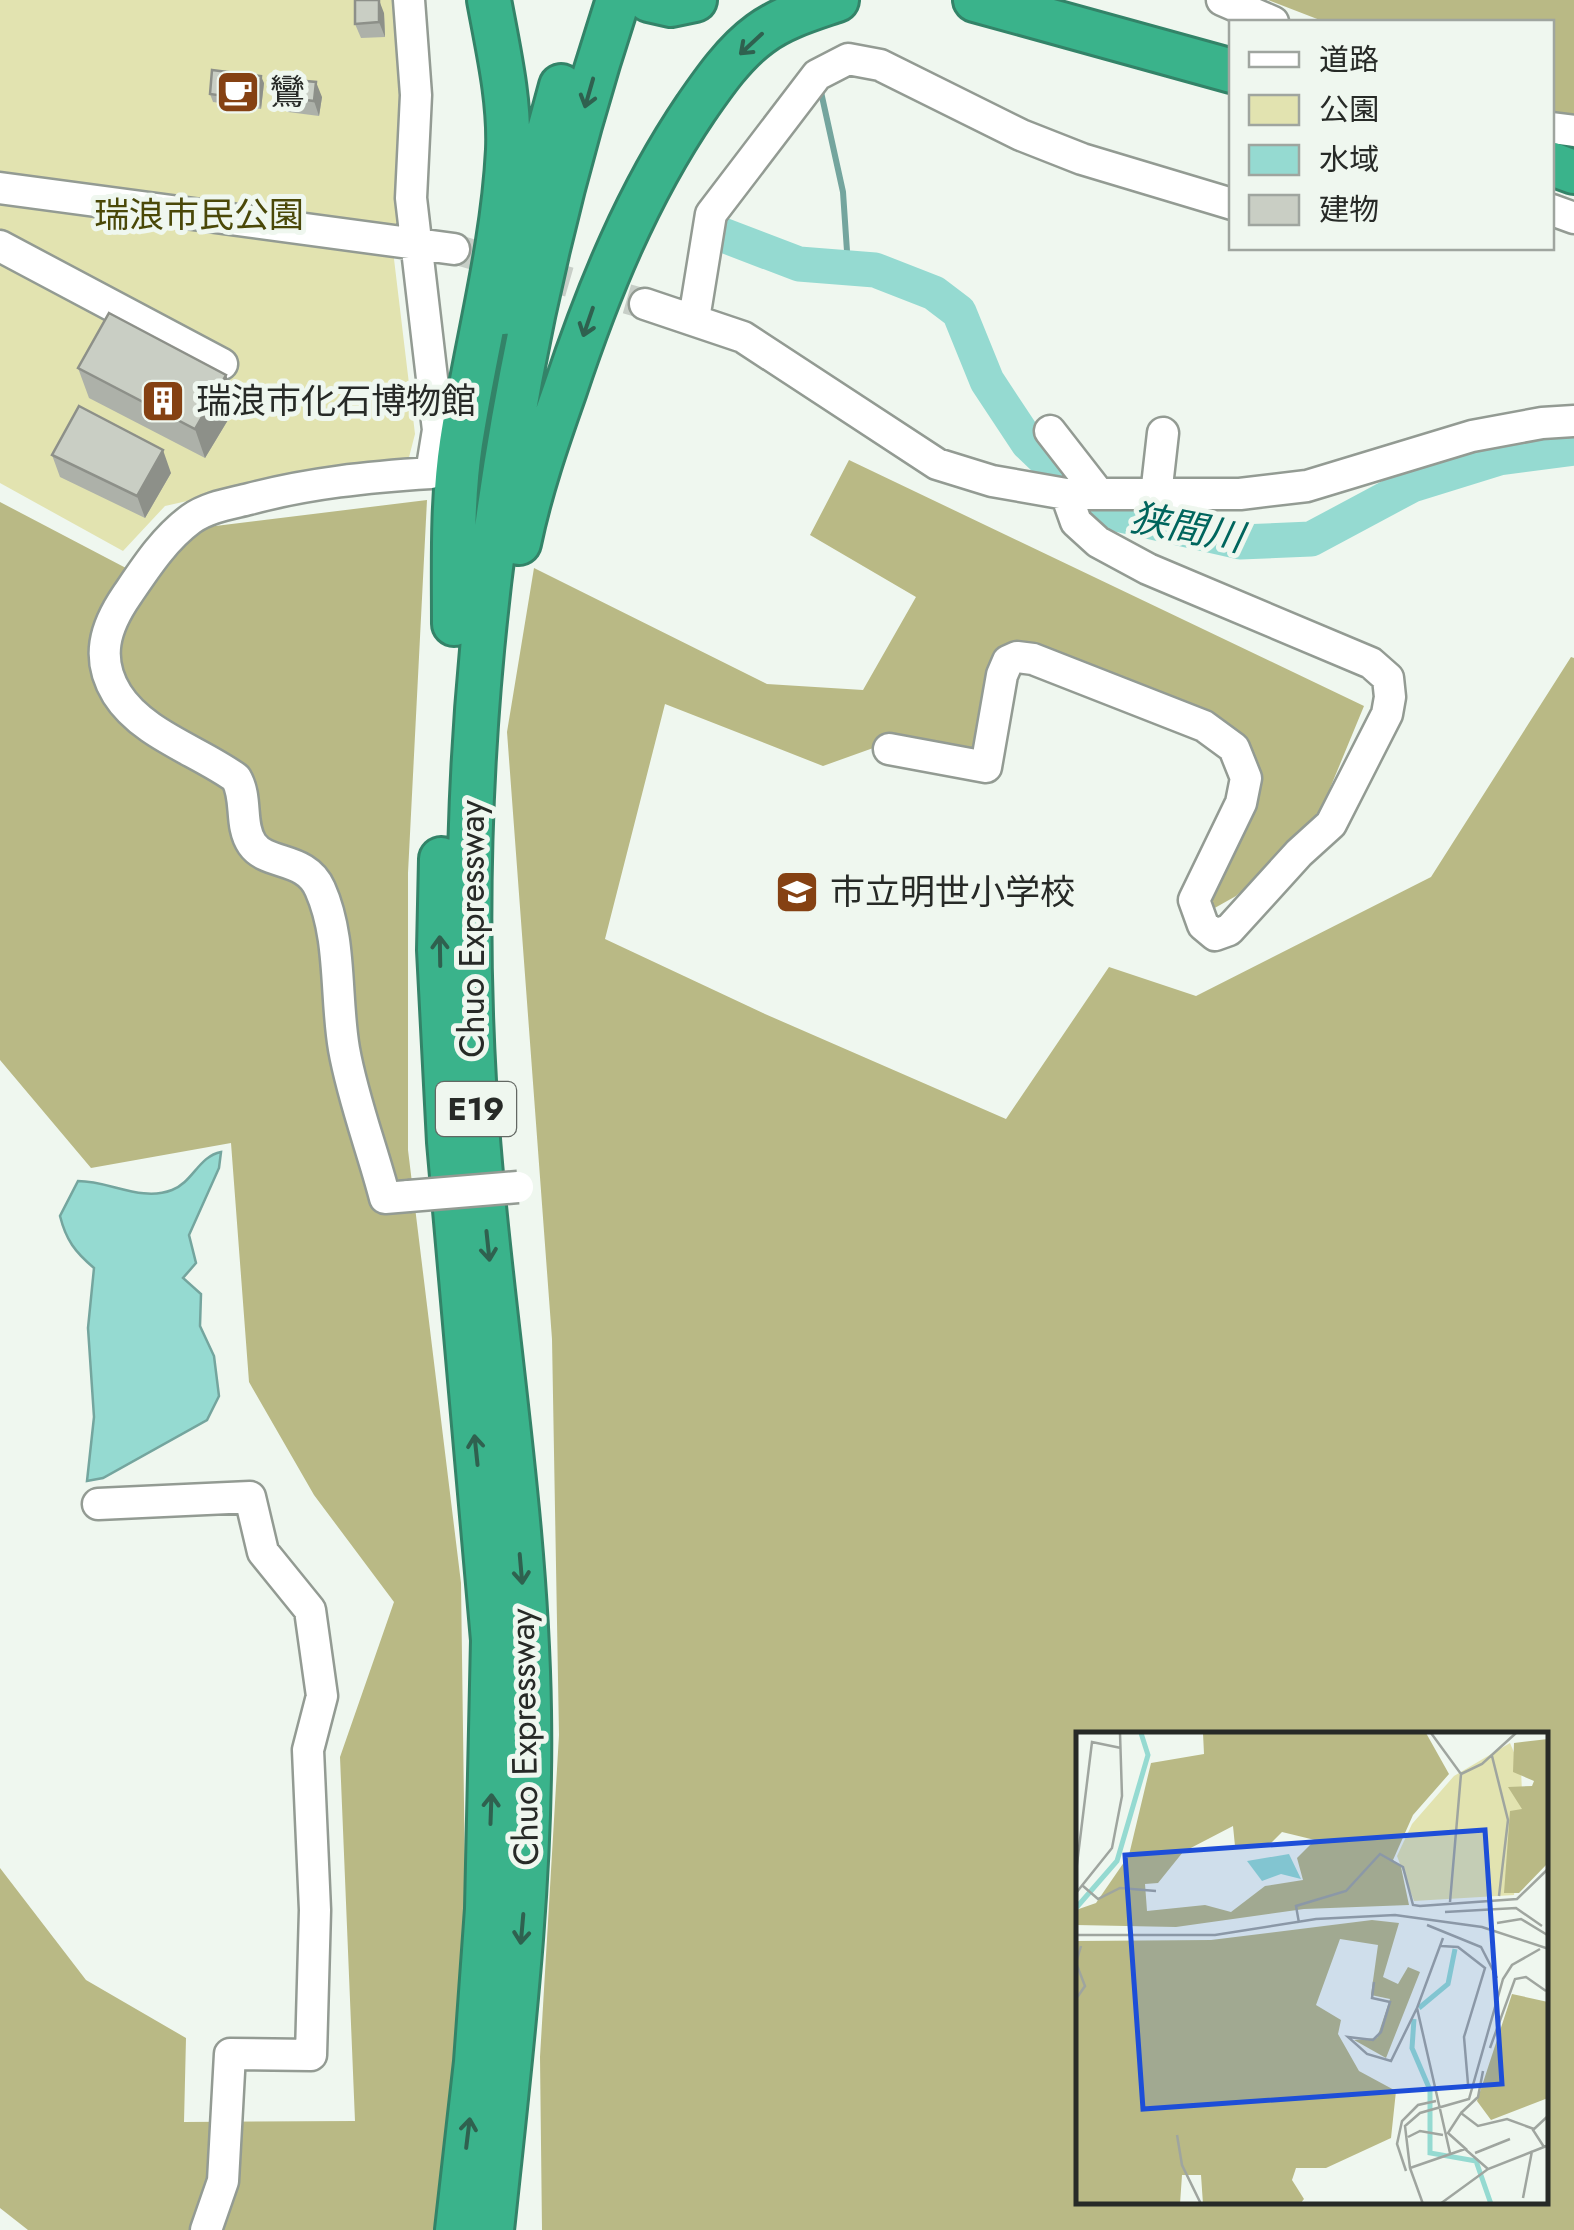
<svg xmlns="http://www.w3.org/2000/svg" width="1574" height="2230" font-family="Jost,'Noto Sans JP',sans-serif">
  <rect width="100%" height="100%" fill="#eff7ef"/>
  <path fill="#e2e3b0" d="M0,0H402L411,89L394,259L415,434L407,465L232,491L165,506L123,551L0,483Z"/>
  <path fill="#b9b985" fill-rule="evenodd" d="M1268,0H1574V123L1552,114V22H1325Z
    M849,460L1364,706L1314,827L1236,896L1204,914L1236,754L997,653L966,771L876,747L823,766L665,704L605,939L765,1014L1006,1119L1109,967L1196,996L1431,877L1571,657L1574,658V2230H542L540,2057L559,1735L552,1339L507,732L534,568L767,684L863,690L916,597L810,535ZM1079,1735H1546V2202H1079Z
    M427,500L408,873V1150L461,1583L466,1950L436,2230H28L0,2208V1868L86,1980L186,2038L184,2122L355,2121L340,1757L394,1602L314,1495L249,1382L231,1143L91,1168L0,1060V502L145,578L191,529Z"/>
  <path fill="#95dad1" stroke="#74a59e" stroke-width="2.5" d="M221,1152L219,1168L189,1235L196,1263L183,1278L201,1294L200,1326L214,1356L219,1396L207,1420L103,1478L87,1481L94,1417L88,1328L94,1268C75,1252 66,1240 60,1216L78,1181C110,1181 141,1202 172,1190C193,1182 199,1156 221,1152Z"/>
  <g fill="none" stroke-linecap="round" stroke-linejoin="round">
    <path stroke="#74a59e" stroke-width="6" d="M821,92L843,192L848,266"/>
    <path stroke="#95dad1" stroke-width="35" d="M723,235L799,264L875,270L934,293L959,312L987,381L1028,443L1050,464L1116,514L1240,542L1311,539L1412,485L1499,458L1574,448"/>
    <path stroke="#c7cec7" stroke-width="30" stroke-dasharray="30 15" stroke-linecap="butt" d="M454,249L645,304"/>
    <g stroke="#939b93" stroke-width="35">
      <path id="minor" d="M1222,0L1273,22
        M1552,128L1574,131
        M0,188L454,249
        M1552,210L1574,218
        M0,246L222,364
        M645,304L743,337L937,464L992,481L1066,494H1240L1307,486L1472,436L1542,423L1574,421
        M694,319L711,214L817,75L848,59L880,65L1021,135L1082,159L1232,204
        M1050,431L1099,494
        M1156,495L1163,433
        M889,749L986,767L1002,675L1008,661L1017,657L1033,659L1204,726L1234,748L1246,778L1241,803L1194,900L1203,925L1215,935L1229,930L1299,853L1331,824L1387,714L1390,697L1388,678L1371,663L1148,569L1098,542L1076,522L1066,494
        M409,1196L385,1198C372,1148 353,1100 344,1049C335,997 342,938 320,889C306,856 267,866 252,844C239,825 248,798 236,778C199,751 142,734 117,694C95,658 105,627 127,595C146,567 164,539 191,519C208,507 229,504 249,499C309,483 368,477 431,473L438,430L411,198L416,95L409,0
        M98,1504L250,1497L263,1552L310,1610L322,1696L308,1750L315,1910L311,2055L230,2054L223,2181L206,2230"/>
    </g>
    <g stroke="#338368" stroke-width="48">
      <path id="highway" d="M649,0L671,5L695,0
        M975,0L1232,71
        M1552,164L1574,172
        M504,313L518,245L561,86
        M519,543C530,490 547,441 565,390C598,291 637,195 696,108C714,82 734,53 760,34C783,17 811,9 837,0
        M454,624C454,563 452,503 461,443C476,345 503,249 508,150C510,100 498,49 489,0
        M441,859L439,950L449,1142L493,1640L487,1909L476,2062L457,2230
        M492,2230C510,2058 532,1885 529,1711C526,1500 486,1291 474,1081C453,714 504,348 618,0"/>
    </g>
    <use href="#minor" stroke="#fff" stroke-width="30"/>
    <use href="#highway" stroke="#3ab38b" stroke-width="42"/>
    <g stroke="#939b93" stroke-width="35" stroke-linecap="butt">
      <path id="minor-bridge" d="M409,1196L518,1187"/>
    </g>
    <use href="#minor-bridge" stroke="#fff" stroke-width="30"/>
  </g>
  <path fill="#adb1a9" d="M384,13L385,37L361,38L355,24Z
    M264,83L261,109L213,102L210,94Z
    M283,97H322L319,116L288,112Z
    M78,368L226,375L237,405L205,458L89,398Z
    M52,455L171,473L145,518L60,477Z"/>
  <path fill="#8d9089" d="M379,0L384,13L385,37L379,22Z
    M261,76L264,83L261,109L259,101Z
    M316,82L322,97L319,116L314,101Z
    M226,375L237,405L205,458L195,429Z
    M163,450L171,473L145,518L137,496Z"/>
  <path fill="#c9cec4" stroke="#8d9089" stroke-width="2.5" d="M355,0H379V22L355,24Z
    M212,70L261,76L259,101L210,94Z
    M284,79L316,82L314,101L283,97Z
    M109,313L226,375L195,429L78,368Z
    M79,406L163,450L137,496L52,455Z"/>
  <defs><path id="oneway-shaft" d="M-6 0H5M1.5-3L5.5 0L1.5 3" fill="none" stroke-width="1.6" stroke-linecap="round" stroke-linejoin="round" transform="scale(2.5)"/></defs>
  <g stroke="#2f614f">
    <use href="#oneway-shaft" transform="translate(751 44) rotate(137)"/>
    <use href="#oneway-shaft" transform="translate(589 93) rotate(106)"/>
    <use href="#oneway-shaft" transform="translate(588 322) rotate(109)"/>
    <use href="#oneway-shaft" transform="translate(440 951) rotate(-91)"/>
    <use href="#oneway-shaft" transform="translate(488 1246) rotate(84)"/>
    <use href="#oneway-shaft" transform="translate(476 1450) rotate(-96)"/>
    <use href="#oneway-shaft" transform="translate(521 1569) rotate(85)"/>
    <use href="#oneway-shaft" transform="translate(491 1809) rotate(-88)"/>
    <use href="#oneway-shaft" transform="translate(522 1929) rotate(95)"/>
    <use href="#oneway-shaft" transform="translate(468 2133) rotate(-83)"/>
  </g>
  <defs>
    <g id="cafe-square" transform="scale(2.25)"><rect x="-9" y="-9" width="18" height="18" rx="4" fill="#854113" stroke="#eff7ef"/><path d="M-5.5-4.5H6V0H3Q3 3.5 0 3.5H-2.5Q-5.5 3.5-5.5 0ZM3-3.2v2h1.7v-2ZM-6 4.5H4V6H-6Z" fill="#fff"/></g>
    <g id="building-square" transform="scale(2.25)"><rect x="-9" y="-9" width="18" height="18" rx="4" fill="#854113" stroke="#eff7ef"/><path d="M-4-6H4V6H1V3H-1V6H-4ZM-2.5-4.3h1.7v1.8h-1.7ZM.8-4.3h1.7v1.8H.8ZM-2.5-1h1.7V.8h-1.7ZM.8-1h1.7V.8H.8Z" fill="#fff"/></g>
    <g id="school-square" transform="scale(2.25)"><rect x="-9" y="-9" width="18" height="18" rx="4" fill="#854113" stroke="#eff7ef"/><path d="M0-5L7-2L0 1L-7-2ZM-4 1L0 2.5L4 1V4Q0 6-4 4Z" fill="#fff"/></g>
  </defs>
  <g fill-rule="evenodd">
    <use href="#cafe-square" x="238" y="92"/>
    <use href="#building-square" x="163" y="401"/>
    <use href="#school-square" x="797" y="892"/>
  </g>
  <g text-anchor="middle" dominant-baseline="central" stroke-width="10" stroke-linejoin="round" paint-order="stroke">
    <rect fill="#eff7ef" stroke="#636863" stroke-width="2.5" x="436" y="1082" width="80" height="54" rx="8"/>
    <g font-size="32" font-weight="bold" fill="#272a27">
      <text x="476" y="1109">E19</text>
    </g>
    <g font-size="35" fill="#272a27" stroke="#eff7ef" text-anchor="start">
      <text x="270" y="92">鸞</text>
      <text x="196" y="401">瑞浪市化石博物館</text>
      <text x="830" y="892">市立明世小学校</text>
    </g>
    <g font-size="35" fill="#4a4808" stroke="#eff7ef">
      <text x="199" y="215">瑞浪市民公園</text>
    </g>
    <g font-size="35" fill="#272a27" stroke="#eff7ef">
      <text transform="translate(472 929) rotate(-90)">Chuo Expressway</text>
      <text transform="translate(524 1737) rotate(-91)">Chuo Expressway</text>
    </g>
    <g font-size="38" font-style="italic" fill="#00655d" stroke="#eff7ef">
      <text transform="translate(1187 527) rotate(11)">狭間川</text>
    </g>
  </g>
  <g transform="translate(1076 1732)">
    <rect width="472" height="472" fill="#eff7ef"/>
    <path d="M434,11L445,37L447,84L438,163L338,169L321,124L336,92L378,44Z" fill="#e2e3b0"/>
    <path d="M127,1H350L373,42L337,83L317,128L325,135L333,173L228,177L100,195L0,193V178L20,171L53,123L75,31L128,22ZM157,94L159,114L195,111L206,100L239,108L221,126L227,148L189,154L155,180L129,173L71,179L69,152L82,151L107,120ZM472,7V131L443,161H428L434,79L446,77L432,55L456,54L458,49L437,40L438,11ZM296,188L323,191L307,245L322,252L332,235L344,240L310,326L278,308L301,306L314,267L295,263L302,213L264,207L240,273L265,288L262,302L283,339L320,359L315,406L250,436H220L216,448L228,467L224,472H127L125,443H106L104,472H0V209L135,208ZM436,262L472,270V366L415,388L401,369Z" fill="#b9b985" fill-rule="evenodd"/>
    <path d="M213,122L225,147L205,142L186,149L171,129Z" fill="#95dad1"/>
    <path fill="none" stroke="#95dad1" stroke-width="5" d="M0,176L41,129L72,23L65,1M343,276L372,252L379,217M338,287L336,316L354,358V421L400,429L415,472"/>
    <path fill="none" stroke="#9fa59f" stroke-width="2.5" d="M355,1L385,42L374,170M416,24L432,88L423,164M385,42L406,32L440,1M0,140L16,10L45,16M7,154L22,167L44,156L80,159M0,161L36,116L46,64L44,1M369,180L440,176L466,194M223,191L220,174L270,159L304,122L327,135L337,173L344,174L441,167L473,136M421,191L445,187L473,204M351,193L405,215L421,246M0,203H139L240,187L319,183L406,195L473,217M367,206L341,276L374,421M365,214L382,215L409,236L388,305L392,352M298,250L296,266L314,270L305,300L297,308L272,305L291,322L315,329L341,276M0,267L9,254L0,231L5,214M414,316L439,247L450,245L470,259M385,381L402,365L407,339M101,403L106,433L125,472M332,405L344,399L367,403M468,415L457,398L473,383M391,418L372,401L385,381L402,394L431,387L458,397M399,421L434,407M334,436L389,417L412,437M334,436L347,472M334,436L329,394L344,381L393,367L427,247L436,233L464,217M330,439L321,412L326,389L342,373L360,369M447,466L456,419M364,472L412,437L473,413"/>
    <path fill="#1d4ed8" fill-opacity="0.15" stroke="#1d4ed8" stroke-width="5" d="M409,98L426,352L67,377L49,123Z"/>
    <rect width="472" height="472" fill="none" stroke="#272a27" stroke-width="5"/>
  </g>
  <rect x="1229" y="20" width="325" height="230" fill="#eff7ef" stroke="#9fa59f" stroke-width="2.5"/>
  <rect x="1249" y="52" width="50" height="15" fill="#ffffff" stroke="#9fa59f" stroke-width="2.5"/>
  <text x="1319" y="70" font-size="30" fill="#272a27">道路</text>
  <rect x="1249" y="95" width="50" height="30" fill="#e2e3b0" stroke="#9fa59f" stroke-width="2.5"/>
  <text x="1319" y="120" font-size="30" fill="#272a27">公園</text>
  <rect x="1249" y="145" width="50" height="30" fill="#95dad1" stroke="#9fa59f" stroke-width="2.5"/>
  <text x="1319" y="170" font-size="30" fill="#272a27">水域</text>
  <rect x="1249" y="195" width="50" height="30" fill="#c9cec4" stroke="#9fa59f" stroke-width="2.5"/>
  <text x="1319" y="220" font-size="30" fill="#272a27">建物</text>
</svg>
